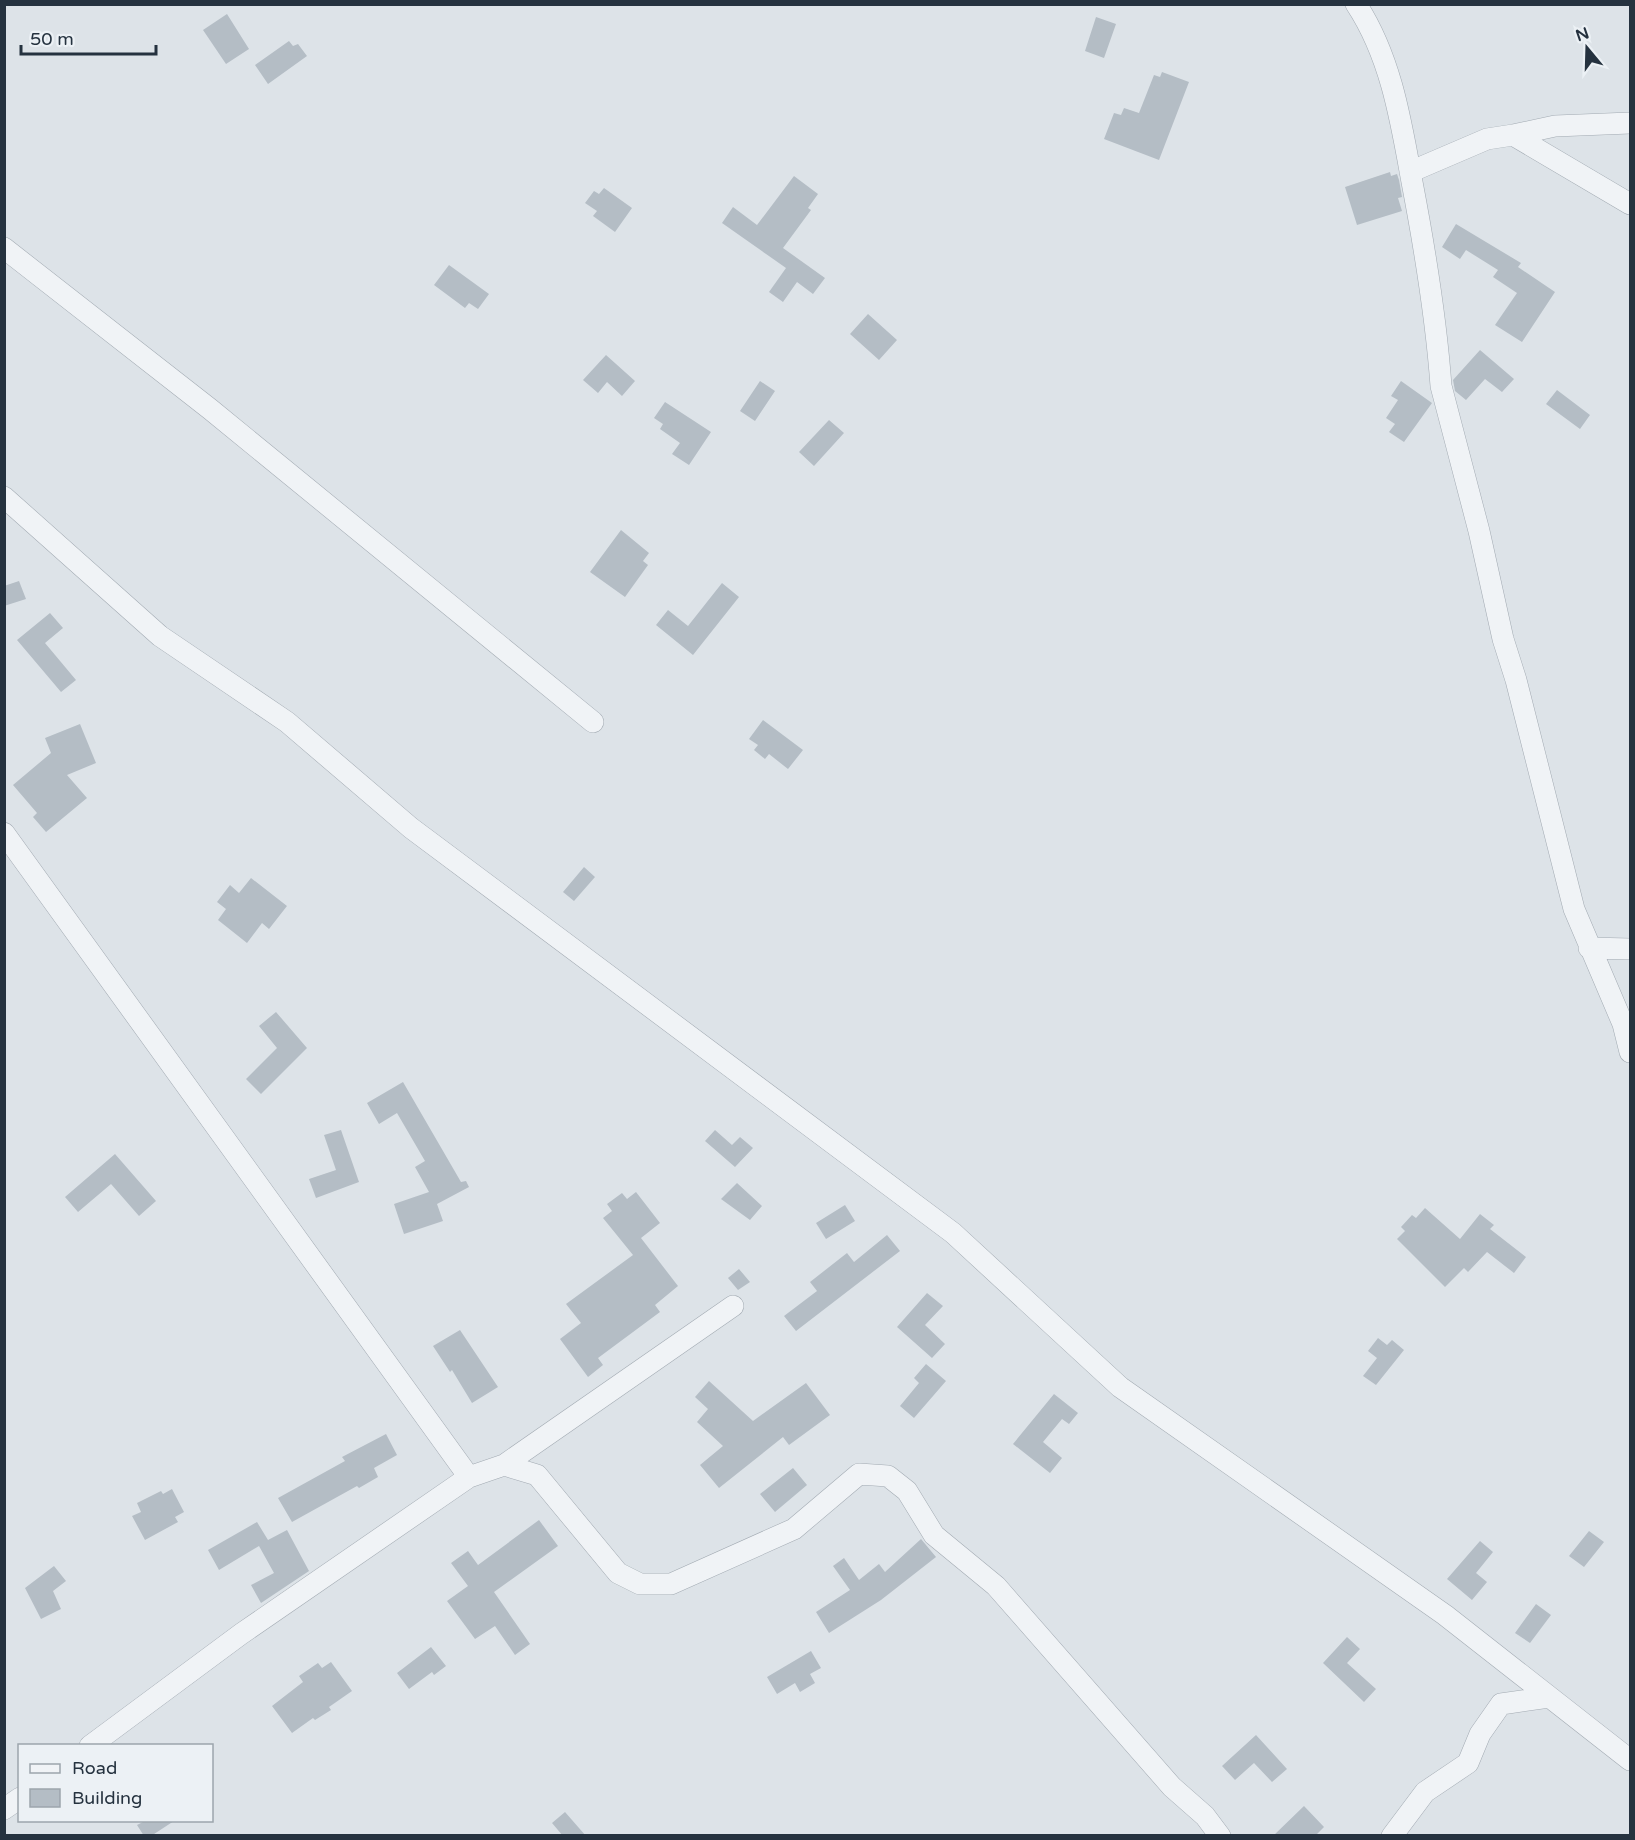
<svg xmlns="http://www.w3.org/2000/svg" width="1635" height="1840" font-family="'Varela Round',sans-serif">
  <rect width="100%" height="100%" fill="#dde3e8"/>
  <path fill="#b4bdc5" d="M227,14L249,49L226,64L203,30Z
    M1096,17L1116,24L1104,58L1085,51Z
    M289,41L293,46L298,44L307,56L268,84L255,65Z
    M1162,72L1189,82L1159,160L1104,139L1114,113L1121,115L1124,108L1139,113L1154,75L1160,77Z
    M1390,172L1391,176L1397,174L1399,180L1402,197L1398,198L1402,211L1357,225L1345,187Z
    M794,176L818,194L808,208L811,210L783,248L825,278L813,294L797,282L783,302L769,292L786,268L722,223L733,207L757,225Z
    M604,188L632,208L615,232L593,216L597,211L585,203L594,191L599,194Z
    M1456,224L1521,263L1518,267L1555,292L1522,342L1495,325L1517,293L1493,277L1498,270L1466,250L1460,259L1442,247Z
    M449,265L489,294L478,309L469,303L465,308L434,285Z
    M868,314L897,340L879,360L850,334Z
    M1480,350L1514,379L1502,392L1485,379L1466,400L1455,391L1453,380Z
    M606,355L635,381L622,396L607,382L598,393L583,380Z
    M760,381L775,391L755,421L740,411Z
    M1401,381L1432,403L1404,442L1389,432L1395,424L1386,418L1398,400L1391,396Z
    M1557,390L1590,415L1580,429L1546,404Z
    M665,402L711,432L689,465L672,454L680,443L660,429L663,424L654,418Z
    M829,420L844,433L814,466L799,452Z
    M621,530L649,553L643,561L648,565L625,597L590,572Z
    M19,581L26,599L4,606V586Z
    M722,583L739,597L693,655L656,625L668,610L688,626Z
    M50,613L63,628L45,643L76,680L61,692L17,640Z
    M763,720L803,750L788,769L769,754L765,759L754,750L758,745L749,739Z
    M80,724L96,763L67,775L87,798L46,832L33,817L37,813L13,785L51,753L45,738Z
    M584,867L595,877L574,901L563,892Z
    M251,878L287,906L269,929L262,923L247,943L218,920L226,909L217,902L230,885L239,893Z
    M276,1012L307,1048L261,1094L246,1079L277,1048L259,1026Z
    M403,1082L461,1182L466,1181L469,1187L437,1204L443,1221L404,1234L394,1204L429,1192L415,1167L425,1161L397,1113L379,1124L367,1103Z
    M341,1130L359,1182L316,1198L309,1179L336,1170L324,1135Z
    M715,1130L732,1145L740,1137L753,1148L735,1167L705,1141Z
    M115,1154L156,1201L139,1216L111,1184L78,1212L65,1197Z
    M737,1183L762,1206L750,1220L721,1199Z
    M636,1192L660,1223L641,1238L678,1286L655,1305L660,1312L598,1358L603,1365L588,1377L560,1339L581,1323L566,1304L633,1255L603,1218L612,1211L607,1204L622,1193L627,1199Z
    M845,1205L855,1221L826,1239L816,1223Z
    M1425,1208L1460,1239L1480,1214L1494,1225L1490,1229L1526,1257L1514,1273L1487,1252L1468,1272L1464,1268L1445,1287L1397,1239L1405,1231L1401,1227L1412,1215L1416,1218Z
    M887,1235L900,1251L796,1331L784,1316L817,1291L810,1282L847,1253L854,1262Z
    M739,1269L750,1282L738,1290L728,1278Z
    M927,1293L943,1306L925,1325L945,1344L932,1358L897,1327Z
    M460,1330L498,1387L472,1403L452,1370L450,1372L433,1346Z
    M1378,1338L1387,1345L1392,1340L1404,1350L1376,1385L1363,1376L1377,1358L1368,1351Z
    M926,1364L946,1381L914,1418L900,1406L919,1383L914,1378Z
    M709,1381L753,1421L806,1383L830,1415L789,1445L783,1437L719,1488L700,1465L723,1446L697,1422L708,1409L695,1397Z
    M1054,1394L1078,1413L1069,1424L1062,1419L1043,1442L1062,1458L1050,1473L1013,1444Z
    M386,1434L397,1455L374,1468L378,1477L359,1488L357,1486L292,1522L278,1498L345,1461L342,1457Z
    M793,1468L807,1485L775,1512L760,1494Z
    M172,1489L184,1512L175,1517L178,1522L145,1540L132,1516L141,1512L137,1503L161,1491L163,1494Z
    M539,1520L558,1546L494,1592L530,1644L515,1655L495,1626L475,1639L447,1601L468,1586L451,1563L468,1551L478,1565Z
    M257,1522L268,1540L287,1530L309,1571L261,1603L251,1585L274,1573L259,1546L219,1570L208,1550Z
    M1589,1531L1604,1542L1584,1567L1569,1556Z
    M921,1539L936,1557L881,1600L829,1633L816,1612L850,1590L833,1566L844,1558L859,1580L879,1564L885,1572Z
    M1480,1541L1493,1552L1476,1573L1487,1582L1472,1600L1447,1579Z
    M54,1566L66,1581L53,1591L61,1609L41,1619L25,1588Z
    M1536,1604L1551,1615L1530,1643L1515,1633Z
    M1347,1637L1360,1649L1347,1663L1376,1689L1364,1702L1323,1663Z
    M431,1647L446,1666L434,1675L432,1672L409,1689L397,1673Z
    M811,1651L821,1668L810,1674L815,1683L800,1692L795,1683L777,1694L767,1677Z
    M331,1662L352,1691L329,1707L331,1710L315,1720L313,1718L292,1733L272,1706L303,1682L299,1676L318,1663L322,1668Z
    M1256,1735L1287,1769L1272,1782L1254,1763L1235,1780L1222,1766Z
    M1304,1806L1324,1827L1315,1836H1273Z
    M565,1812L586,1836H563L552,1823Z
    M145,1821H174L151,1836H144L137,1825Z"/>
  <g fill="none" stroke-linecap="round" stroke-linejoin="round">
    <g stroke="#a2aab2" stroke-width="22">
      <path id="minor" d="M1356,4C1391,57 1401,121 1412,182C1425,250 1436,317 1441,386L1479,531L1503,639L1516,680L1574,909L1623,1024L1630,1052
        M1513,135L1555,126L1630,123
        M1410,172L1487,139L1513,135L1630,204
        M4,248L210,409L593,722
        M4,497L160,636L287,722L411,828L953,1233L1120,1387L1445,1615L1630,1760
        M4,833L469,1477
        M1589,948L1630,949
        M504,1465L733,1306
        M90,1746L241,1634L469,1477L504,1465L537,1475L618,1573L640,1584H671L794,1529L859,1474L888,1476L907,1491L934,1535L996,1586L1172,1787L1205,1816L1220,1836
        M4,1809L20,1798
        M1392,1836L1425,1792L1468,1763L1480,1734L1501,1704L1549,1697"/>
    </g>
    <use href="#minor" stroke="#f0f3f6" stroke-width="21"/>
  </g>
  <rect width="1635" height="1840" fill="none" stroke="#25323f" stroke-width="12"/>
  <rect x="18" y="1744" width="195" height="78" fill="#ecf1f5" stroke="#9ca5ac" stroke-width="1.5"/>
  <rect x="30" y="1764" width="30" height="9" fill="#f0f3f6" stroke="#9ca5ac" stroke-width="1.5"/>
  <text x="72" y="1774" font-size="18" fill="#25323f">Road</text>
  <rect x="30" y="1789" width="30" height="18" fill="#b4bdc5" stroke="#9ca5ac" stroke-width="1.5"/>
  <text x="72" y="1804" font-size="18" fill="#25323f">Building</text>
  <g transform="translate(1587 48) rotate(341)" stroke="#ecf1f5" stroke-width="4.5" paint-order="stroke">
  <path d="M0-4.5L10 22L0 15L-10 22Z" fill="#25323f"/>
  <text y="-9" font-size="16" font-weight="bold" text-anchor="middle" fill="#25323f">N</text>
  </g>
  <path d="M21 45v9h135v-9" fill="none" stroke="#25323f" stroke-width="3"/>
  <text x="30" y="45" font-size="18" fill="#25323f" stroke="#ecf1f5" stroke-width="4.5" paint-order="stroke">50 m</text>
</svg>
